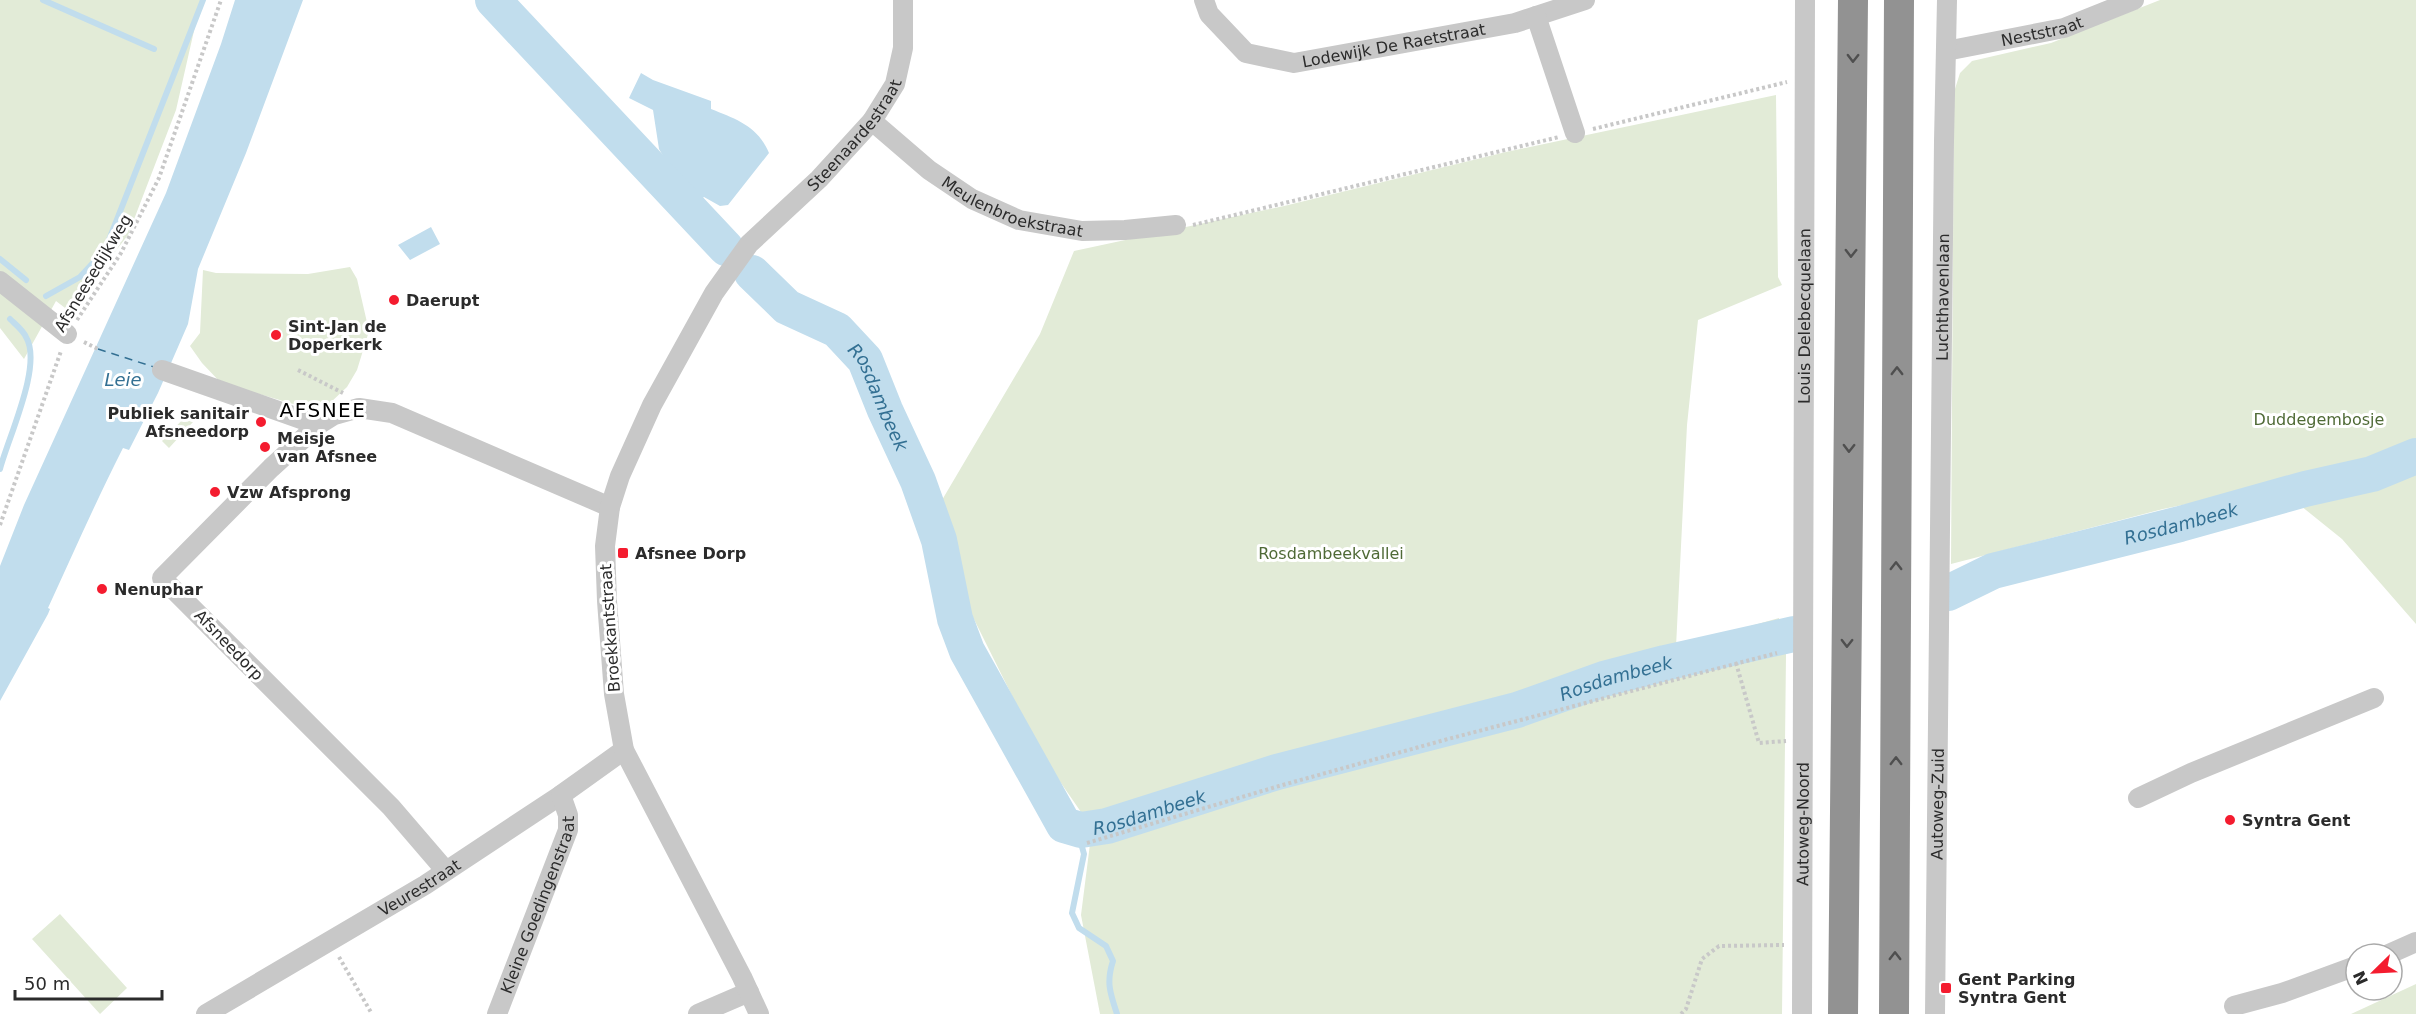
<svg xmlns="http://www.w3.org/2000/svg" width="2416" height="1014" font-family="'DejaVu Sans',sans-serif">
  <rect width="100%" height="100%" fill="#fff"/>
  <path fill="#e2ebd7" d="M0,0H201L176,110L128,235L69,311L56,301L24,359L0,328Z
    M2160,0H2416V624L2342,539L2301,506L2260,489L2163,509L1951,564L1954,92L1960,73L1972,61L2051,43Z
    M1776,95L1778,277L1782,285L1698,320L1687,425L1676,647L1779,618L1786,654L1782,1014H1100L1081,915L1092,828L1041,754L955,581L932,517L1040,334L1074,251L1284,206L1506,152Z
    M350,267L357,279L369,331L357,370L347,387L329,404L307,408L221,383L202,363L190,346L200,333L203,270L216,273L308,274Z
    M185,417L193,422L169,448L162,441Z
    M60,914L127,988L100,1014L32,939Z
    M2416,984V1014H2351Z"/>
  <path fill="#c1dded" d="M235,0H303L246,153L198,269L188,324L158,393L129,450L123,448C96,501 73,554 48,608L50,609L48,614L0,701V566L24,505L166,193L221,44Z
    M641,73L653,80L711,101V109C736,119 758,126 769,153L728,205L720,206L704,197L698,201L663,166L666,161L659,149L653,110L629,98Z
    M431,227L440,244L410,260L398,245Z"/>
  <g fill="none" stroke-linecap="round" stroke-linejoin="round">
    <path stroke="#c1dded" stroke-width="6" d="M43,0L154,49
      M672,190L679,182
      M0,259L26,280
      M46,296L80,277L105,250L203,0
      M0,469C8,438 43,365 26,337C23,330 15,324 10,319
      M1077,829L1084,854L1072,913L1079,928L1106,946L1113,961C1106,982 1110,993 1117,1014"/>
    <g stroke="#c1dded" stroke-width="36">
      <path d="M493,0L726,248"/>
      <path id="s1" d="M752,273L787,307L837,330L865,360L885,410L918,481L939,540L955,619L967,651L1064,825L1081,830L1107,826L1277,772L1517,710L1604,679L1665,663L1794,634"/>
      <path id="s2" d="M1948,593L1993,571L2180,524L2305,489L2372,474L2416,456"/>
    </g>
    <path stroke="#337093" stroke-width="1.5" stroke-dasharray="8 6" stroke-linecap="butt" d="M98,349L154,367"/>
    <path stroke="#c8c8c8" stroke-width="4" stroke-dasharray="3 3" stroke-linecap="butt" d="M1593,129L1787,82
      M1193,225L1559,137
      M77,320L121,253L159,178L221,0
      M84,342L98,349
      M298,370L343,393
      M0,525L61,351
      M1736,663L1759,743L1786,741
      M1087,843L1279,786L1448,739L1777,653
      M339,957L372,1014
      M1681,1014L1686,1009L1702,959L1719,946L1784,945"/>
    <g stroke="#c8c8c8" stroke-width="20">
      <path id="s3" d="M1204,0L1209,14L1246,53L1294,63L1515,23L1585,0"/>
      <path d="M1536,16L1575,133"/>
      <path id="s4" d="M1946,51L2064,28L2134,0"/>
      <path id="s5" d="M872,121L929,170L972,199L1019,220L1082,231L1125,230L1176,225"/>
      <path d="M0,281L67,334"/>
      <path d="M162,370L318,425"/>
      <path d="M2138,798L2191,773L2374,698"/>
      <path d="M446,871L391,807L162,578L271,468L318,425L334,415L359,408L392,413L610,507"/>
      <path d="M2389,954L2416,942"/>
      <path d="M2234,1006L2282,993L2356,966"/>
      <path id="s6" d="M206,1014L425,885L561,795L624,750"/>
      <path id="s7" d="M497,1014L568,830V815L561,795"/>
      <path d="M698,1014L749,992"/>
      <path id="s8" d="M759,1014L742,977L624,750L614,694L607,601L605,546L610,507L620,476L652,405L714,293L749,244L819,179L872,121L895,84L903,48V0"/>
      <path id="s9" d="M1802,1014L1805,0"/>
      <path id="s10" d="M1935,1014L1944,141L1947,0"/>
    </g>
    <path stroke="#929292" stroke-width="30" d="M1843,1014L1853,0
      M1894,1014L1899,0"/>
  </g>
  <defs><path id="oneway-chevron" d="M-2-3.5L2.5 0L-2 3.5" fill="none" stroke-width="1.6" stroke-linecap="round" stroke-linejoin="round" transform="scale(1.5)"/></defs>
  <g stroke="#4f4f4f">
    <use href="#oneway-chevron" transform="translate(1853 58) rotate(91)"/>
    <use href="#oneway-chevron" transform="translate(1851 253) rotate(91)"/>
    <use href="#oneway-chevron" transform="translate(1897 371) rotate(-90)"/>
    <use href="#oneway-chevron" transform="translate(1849 448) rotate(91)"/>
    <use href="#oneway-chevron" transform="translate(1896 566) rotate(-90)"/>
    <use href="#oneway-chevron" transform="translate(1847 643) rotate(91)"/>
    <use href="#oneway-chevron" transform="translate(1896 761) rotate(-90)"/>
    <use href="#oneway-chevron" transform="translate(1895 956) rotate(-90)"/>
  </g>
  <g fill="#f41c2f" stroke="#fff" stroke-width="2">
    <circle cx="394" cy="300" r="6"/>
    <circle cx="276" cy="335" r="6"/>
    <circle cx="261" cy="422" r="6"/>
    <circle cx="265" cy="447" r="6"/>
    <circle cx="215" cy="492" r="6"/>
    <rect x="617" y="547" width="12" height="12" rx="3"/>
    <circle cx="102" cy="589" r="6"/>
    <circle cx="2230" cy="820" r="6"/>
    <rect x="1940" y="982" width="12" height="12" rx="3"/>
  </g>
  <g text-anchor="middle" dominant-baseline="central" stroke-width="6" stroke-linejoin="round" paint-order="stroke">
    <g font-size="16" fill="#2b2b2b" stroke="#fff">
      <text stroke="none"><textPath href="#s4" startOffset="98">Neststraat</textPath></text>
      <text stroke="none"><textPath href="#s3" startOffset="219">Lodewijk De Raetstraat</textPath></text>
      <text stroke="none"><textPath href="#s8" startOffset="992">Steenaardestraat</textPath></text>
      <text stroke="none"><textPath href="#s5" startOffset="168">Meulenbroekstraat</textPath></text>
      <text transform="translate(93 273) rotate(-59)">Afsneesedijkweg</text>
      <text stroke="none"><textPath href="#s10" startOffset="717">Luchthavenlaan</textPath></text>
      <text stroke="none"><textPath href="#s9" startOffset="698">Louis Delebecquelaan</textPath></text>
      <text transform="translate(610 628) rotate(-94)">Broekkantstraat</text>
      <text transform="translate(229 645) rotate(46)">Afsneedorp</text>
      <text stroke="none"><textPath href="#s10" startOffset="210">Autoweg-Zuid</textPath></text>
      <text stroke="none"><textPath href="#s9" startOffset="190">Autoweg-Noord</textPath></text>
      <text stroke="none"><textPath href="#s6" startOffset="248">Veurestraat</textPath></text>
      <text stroke="none"><textPath href="#s7" startOffset="117">Kleine Goedingenstraat</textPath></text>
    </g>
    <g font-size="16" font-weight="bold" fill="#2b2b2b" stroke="#fff" text-anchor="start">
      <text x="406" y="300">Daerupt</text>
      <text x="288" y="326">Sint-Jan de<tspan x="288" dy="18">Doperkerk</tspan></text>
      <text x="249" y="413" text-anchor="end">Publiek sanitair<tspan x="249" dy="18">Afsneedorp</tspan></text>
      <text x="277" y="438">Meisje<tspan x="277" dy="18">van Afsnee</tspan></text>
      <text x="227" y="492">Vzw Afsprong</text>
      <text x="635" y="553">Afsnee Dorp</text>
      <text x="114" y="589">Nenuphar</text>
      <text x="2242" y="820">Syntra Gent</text>
      <text x="1958" y="979">Gent Parking<tspan x="1958" dy="18">Syntra Gent</tspan></text>
    </g>
    <g font-size="16" fill="#4f6a36" stroke="#fff">
      <text x="2319" y="419">Duddegembosje</text>
      <text x="1331" y="553">Rosdambeekvallei</text>
    </g>
    <g font-size="18" font-style="italic" fill="#337093" stroke="#fff">
      <text x="123" y="379">Leie</text>
      <text stroke="none"><textPath href="#s1" startOffset="184">Rosdambeek</textPath></text>
      <text stroke="none"><textPath href="#s2" startOffset="244">Rosdambeek</textPath></text>
      <text stroke="none"><textPath href="#s1" startOffset="1228">Rosdambeek</textPath></text>
      <text stroke="none"><textPath href="#s1" startOffset="742">Rosdambeek</textPath></text>
    </g>
    <g font-size="20" letter-spacing="1.5" fill="#000" stroke="#fff">
      <text x="323" y="410">AFSNEE</text>
    </g>
  </g>
  <g transform="translate(2374 972) rotate(246)"><circle r="28" fill="#ffffff" stroke="#aaaaaa" stroke-width="1.5"/>
  <path d="M0-4.5L10 22L0 15L-10 22Z" fill="#f41c2f"/>
  <text y="-9" font-size="16" font-weight="bold" text-anchor="middle" fill="#2b2b2b">N</text>
  </g>
  <path d="M15 990v9h147v-9" fill="none" stroke="#2b2b2b" stroke-width="3"/>
  <text x="24" y="990" font-size="18" fill="#2b2b2b" stroke="#ffffff" stroke-width="4.5" paint-order="stroke">50 m</text>
</svg>
